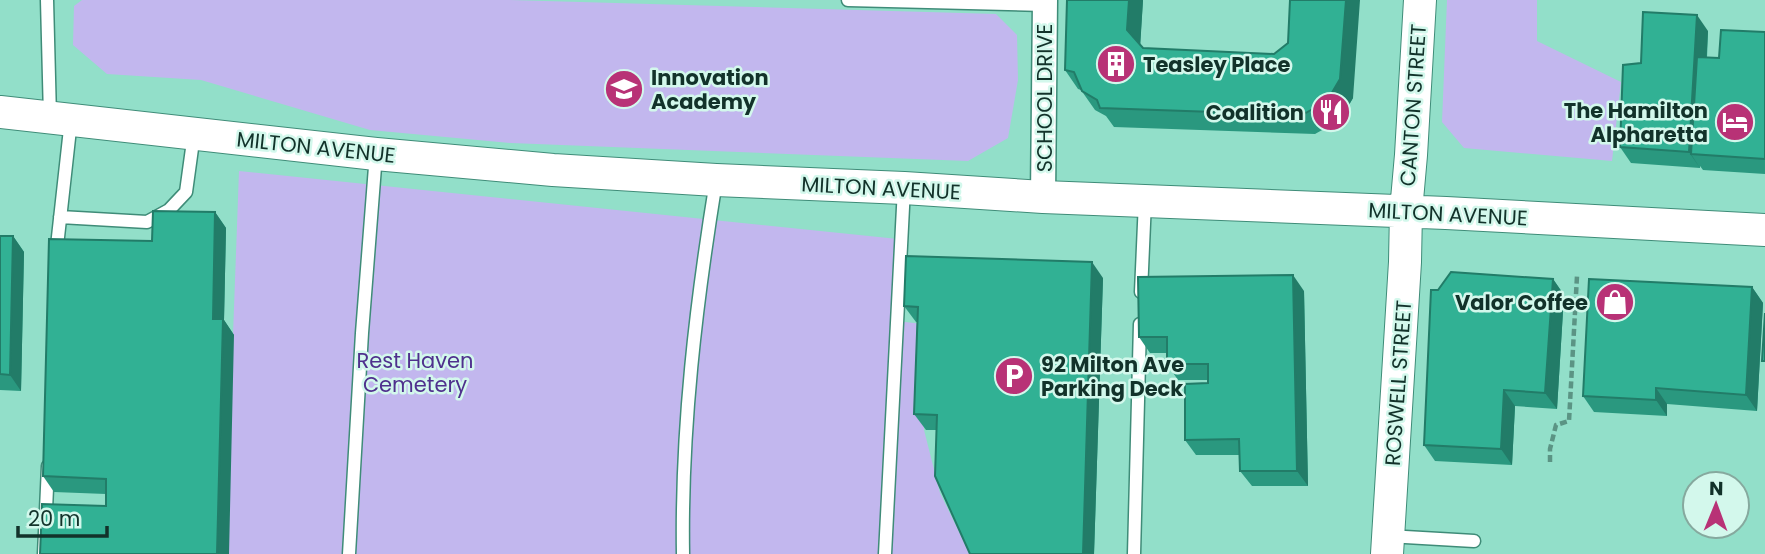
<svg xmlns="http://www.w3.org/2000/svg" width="1765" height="554" font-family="Poppins,sans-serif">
  <rect width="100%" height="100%" fill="#92dfc9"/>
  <path fill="#c2b7ee" d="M82,0H510L996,14L1017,35L1018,80L1008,138L968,161L511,143L370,130L201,80L107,74L73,45L74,6Z
    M1447,0H1537V41L1621,82L1612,161L1464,148L1442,122Z
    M239,171L898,239L896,321L923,324L924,430L940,493L970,554H225Z"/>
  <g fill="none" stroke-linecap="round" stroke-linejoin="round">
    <g stroke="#3f8c78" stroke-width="15">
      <path id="service" d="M47,0L50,117
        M848,0L1044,5
        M60,217L147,222L169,210L186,192L194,134
        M56,255L71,120
        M1141,292L1145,201
        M1388,536L1474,541
        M44,554L48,466
        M349,554L362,333L376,154
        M683,554C681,429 696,304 716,181
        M885,554L904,188
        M1134,554L1140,324"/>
    </g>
    <g stroke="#3f8c78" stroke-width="27">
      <path id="minor" d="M1043,197L1045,0"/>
    </g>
    <g stroke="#3f8c78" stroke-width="34">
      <path id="tertiary" d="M0,112L376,154L553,170L716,180L904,188L1043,197L1446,213L1765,230
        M1387,554L1405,262L1406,211L1411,155L1420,0"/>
    </g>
    <path stroke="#5b9484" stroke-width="4.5" stroke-dasharray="7 3.5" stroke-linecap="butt" d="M1550,462V449L1556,425L1569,421L1577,276"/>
    <use href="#service" stroke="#fff" stroke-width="12"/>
    <use href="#minor" stroke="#fff" stroke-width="24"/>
    <use href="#tertiary" stroke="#fff" stroke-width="32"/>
  </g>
  <path fill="#2a987f" d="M1067,0H1143L1140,45L1143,48L1353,98L1340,120L1315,134L1114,127L1106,116L1095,110L1081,90L1078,89L1065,70Z
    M1708,31L1707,58H1719L1765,32V174L1703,170L1700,166V168L1631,163L1620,147L1641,63Z
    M215,212L226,228L224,320L234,335L106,506V494L54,492L43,476L152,241Z
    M0,236H13L24,252L21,391L0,390Z
    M1103,278L1094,554H970L936,430H926L914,414L917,322H916L904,306Z
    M1553,279L1564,295L1557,409L1515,406L1512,465L1435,461L1424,445L1438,290Z
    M1752,287L1763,303L1757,411L1667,404V416L1594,412L1583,396Z
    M1304,291L1308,486H1252L1240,471V455H1196L1185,440L1208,383V380H1178L1167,364V353H1150L1139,337Z"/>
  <path fill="#227c68" d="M1129,0H1143L1140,49L1127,30Z
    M1346,0H1360L1353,98L1340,120L1327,101Z
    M1697,15L1708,31L1701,155L1691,154L1700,168L1689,152Z
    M215,212L226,228L224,320L234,335L229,554H217L213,319Z
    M13,236L24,252L21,391L10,375Z
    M1092,262L1103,278L1094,554H1083Z
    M1293,275L1304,291L1308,486L1297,471Z
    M1553,279L1564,295L1557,409L1545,393Z
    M1752,287L1763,303L1757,411L1746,395Z
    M1656,388L1667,404V416L1656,400Z
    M1504,390L1515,406L1512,465L1501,449Z"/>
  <path fill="#31b194" stroke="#227c68" stroke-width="2" d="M1067,0H1129L1127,30L1143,48L1274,54L1288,43L1290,0H1346L1340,79L1327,101L1302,115L1100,108L1097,100L1082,91L1074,72L1065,70Z
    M1643,12L1697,15L1689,152L1620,147L1623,65L1641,63Z
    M1721,30L1765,32V159L1691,154L1697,57L1719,58Z
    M153,211L215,212L213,319H223L217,554H40L42,504L106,506V479L43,476L49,239L152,241Z
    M0,236H13L10,375L0,374Z
    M906,256L1092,262L1083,554H970L935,476L937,415L914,414L918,307L904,306Z
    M1451,272L1553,279L1545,393L1504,390L1501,449L1424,445L1431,290H1438Z
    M1293,275L1297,471H1240L1239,439L1185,440V384L1208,383V364H1167V337H1139L1138,277Z
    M1589,279L1752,287L1746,395L1656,388V400L1583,396Z
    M1765,313V361H1762Z"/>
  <defs>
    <g id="building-disc" transform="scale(2.0125)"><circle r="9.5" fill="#b83276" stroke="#d3f8ec"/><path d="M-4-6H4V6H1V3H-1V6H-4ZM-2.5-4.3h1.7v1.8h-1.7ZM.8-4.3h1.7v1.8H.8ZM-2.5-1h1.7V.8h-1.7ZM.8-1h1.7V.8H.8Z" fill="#fff"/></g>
    <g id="school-disc" transform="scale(2.0125)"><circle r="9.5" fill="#b83276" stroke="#d3f8ec"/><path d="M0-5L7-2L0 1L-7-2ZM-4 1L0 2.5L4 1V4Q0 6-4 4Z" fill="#fff"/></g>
    <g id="restaurant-disc" transform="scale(2.0125)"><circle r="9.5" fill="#b83276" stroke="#d3f8ec"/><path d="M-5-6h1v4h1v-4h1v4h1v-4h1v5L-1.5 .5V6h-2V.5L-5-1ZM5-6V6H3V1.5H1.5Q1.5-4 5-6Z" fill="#fff"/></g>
    <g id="hotel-disc" transform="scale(2.0125)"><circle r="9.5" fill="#b83276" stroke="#d3f8ec"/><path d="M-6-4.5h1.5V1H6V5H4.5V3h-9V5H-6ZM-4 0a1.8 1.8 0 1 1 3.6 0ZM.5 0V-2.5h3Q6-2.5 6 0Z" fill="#fff"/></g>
    <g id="shop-disc" transform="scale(2.0125)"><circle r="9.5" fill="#b83276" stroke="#d3f8ec"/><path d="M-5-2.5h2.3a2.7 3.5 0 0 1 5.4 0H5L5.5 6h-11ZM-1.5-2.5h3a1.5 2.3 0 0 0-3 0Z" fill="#fff"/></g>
    <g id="parking-disc" transform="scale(2.0125)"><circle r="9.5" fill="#b83276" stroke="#d3f8ec"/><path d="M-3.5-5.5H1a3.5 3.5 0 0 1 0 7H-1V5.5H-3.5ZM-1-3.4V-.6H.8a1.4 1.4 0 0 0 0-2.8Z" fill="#fff"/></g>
  </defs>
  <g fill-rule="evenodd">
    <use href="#building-disc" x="1116" y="64"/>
    <use href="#school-disc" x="624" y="89"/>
    <use href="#restaurant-disc" x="1331" y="112"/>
    <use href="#hotel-disc" x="1735" y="122"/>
    <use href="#shop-disc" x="1615" y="302"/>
    <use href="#parking-disc" x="1014" y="376"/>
  </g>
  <g text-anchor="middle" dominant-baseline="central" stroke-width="5" stroke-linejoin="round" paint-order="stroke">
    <g font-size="21" font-weight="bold" fill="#12322a" stroke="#d3f8ec" text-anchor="start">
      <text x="1143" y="64">Teasley Place</text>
      <text x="651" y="77">Innovation<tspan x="651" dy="24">Academy</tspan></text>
      <text x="1708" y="110" text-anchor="end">The Hamilton<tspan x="1708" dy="24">Alpharetta</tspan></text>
      <text x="1304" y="112" text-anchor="end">Coalition</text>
      <text x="1588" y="302" text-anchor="end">Valor Coffee</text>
      <text x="1041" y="364">92 Milton Ave<tspan x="1041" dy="24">Parking Deck</tspan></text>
    </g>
    <g font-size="21" fill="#12322a" stroke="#d3f8ec">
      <text transform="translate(1044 98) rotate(-90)">SCHOOL DRIVE</text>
      <text transform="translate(1413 105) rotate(-86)">CANTON STREET</text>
      <text transform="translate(316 147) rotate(6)">MILTON AVENUE</text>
      <text transform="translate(881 188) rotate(3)">MILTON AVENUE</text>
      <text transform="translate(1448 214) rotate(3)">MILTON AVENUE</text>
      <text transform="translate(1398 383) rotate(-86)">ROSWELL STREET</text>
    </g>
    <g font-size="21" fill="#4f308d" stroke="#d3f8ec">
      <text x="415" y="360">Rest Haven<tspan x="415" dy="24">Cemetery</tspan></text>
    </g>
  </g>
  <g transform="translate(1716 505) rotate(1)"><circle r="33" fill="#d3f8ec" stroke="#86a99e" stroke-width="2"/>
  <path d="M0-5L12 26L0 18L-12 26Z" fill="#b83276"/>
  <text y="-10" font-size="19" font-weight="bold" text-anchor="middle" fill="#12322a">N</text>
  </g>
  <path d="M18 526v10h89v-10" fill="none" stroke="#12322a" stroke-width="3.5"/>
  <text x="28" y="526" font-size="21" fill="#12322a" stroke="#d3f8ec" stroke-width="5" paint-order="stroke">20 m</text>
</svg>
